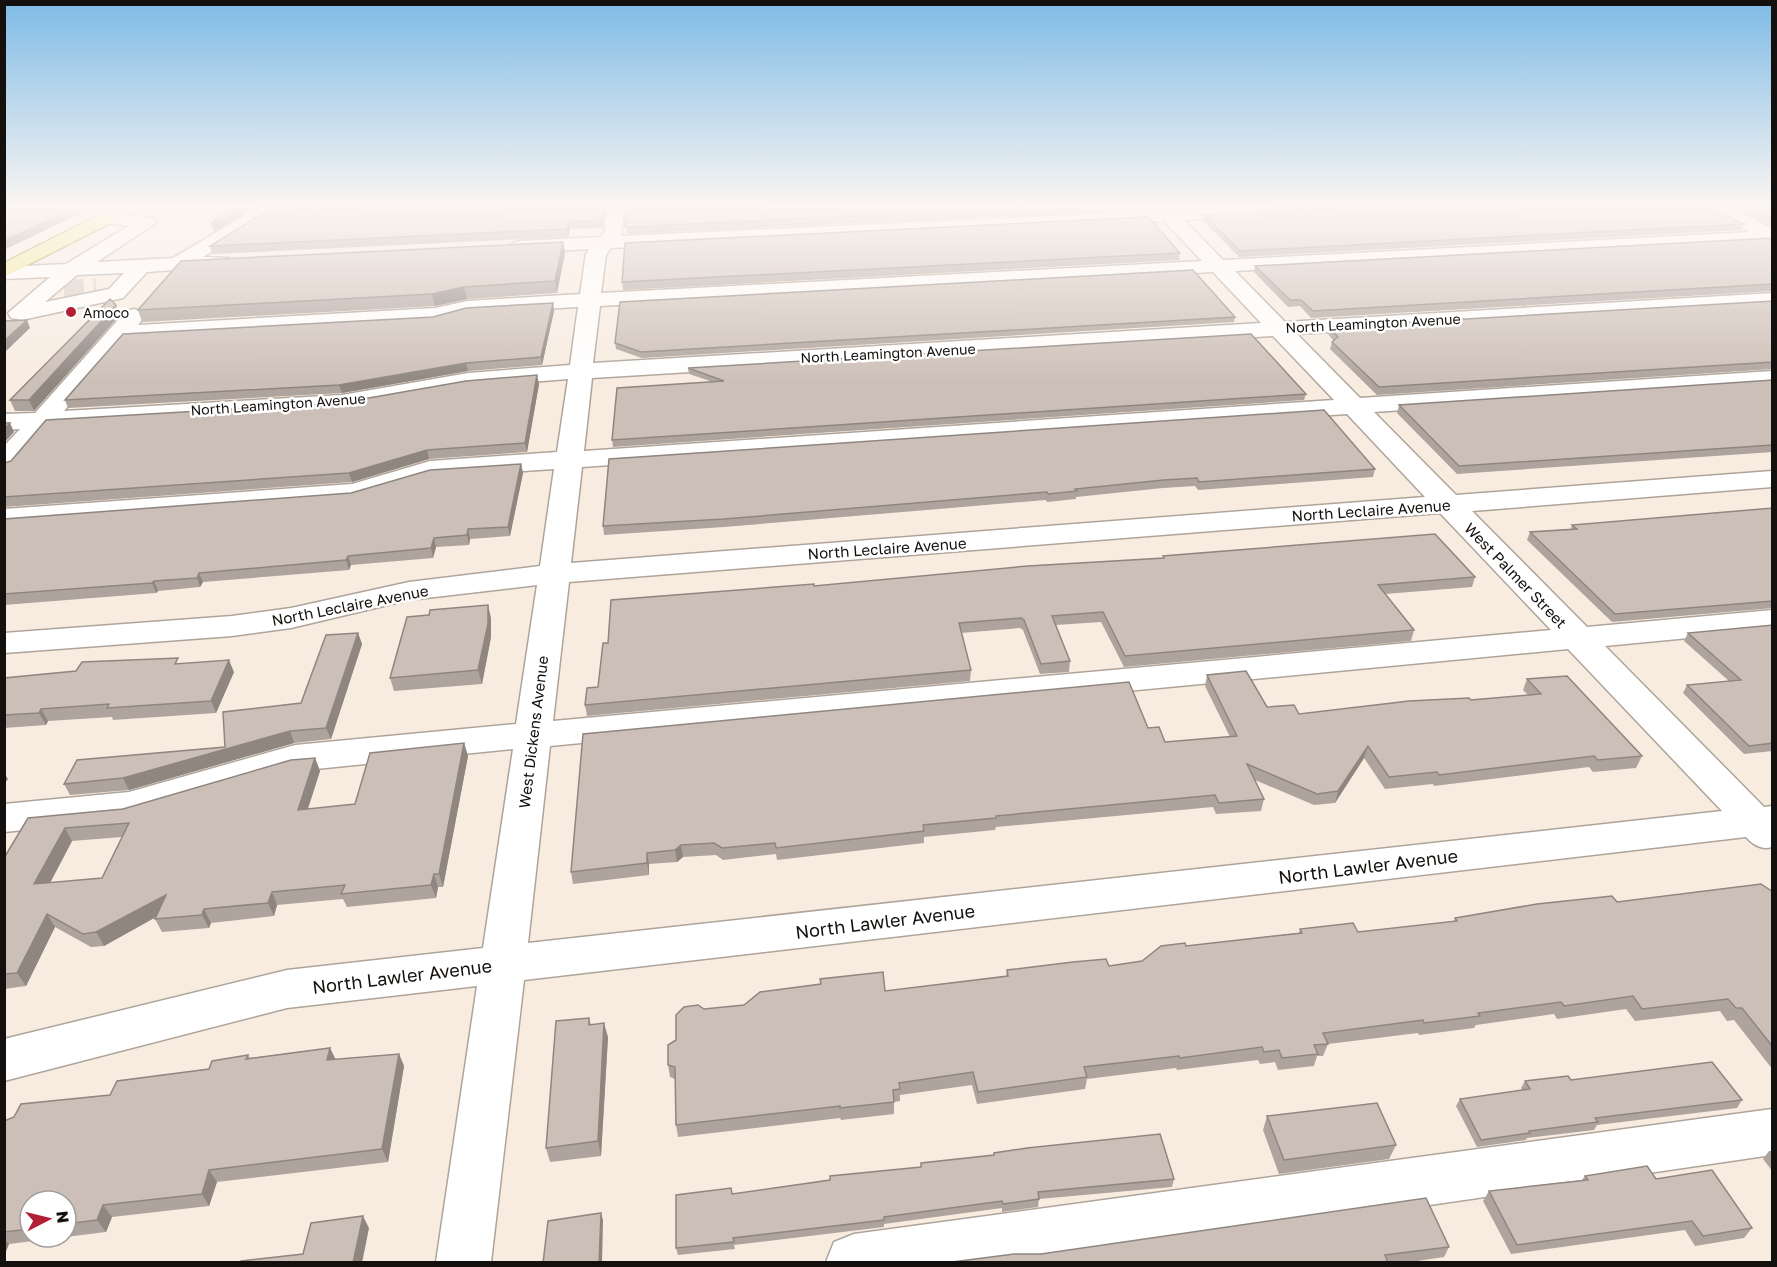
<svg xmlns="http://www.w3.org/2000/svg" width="1777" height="1267" font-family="'Golos Text',sans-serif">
  <rect width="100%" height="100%" fill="#f8ece1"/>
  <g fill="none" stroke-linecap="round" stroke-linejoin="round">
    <path stroke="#d6cbc1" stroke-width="20" stroke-dasharray="20 10" stroke-linecap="butt" d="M64,290L96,288"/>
    <g stroke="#afa49a" stroke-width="3">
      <path id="minor" d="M259,207H280L203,257L229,258L232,262L229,266L147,272L123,298L22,320L11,318L8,313L50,277L4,279V267L66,264L128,226L99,222L96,218L99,214L105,213L147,217L154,219L156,223L97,262L173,258ZM124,273L109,289L45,302L77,275Z
        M308,207H399L396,211L390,212L315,215L309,214L306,210Z
        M607,207H625L621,236L1155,211L1152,207H1171L1174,210L1240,207H1351L1348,211L1342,212L1184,220L1223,260L1750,232L1708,211L1705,207H1727L1772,228V242L1235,271L1285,322L1772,293V305L1297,334L1360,398L1772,371V385L1374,412L1456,495L1772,471V487L1472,511L1587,627L1772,610V630L1605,646L1764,807L1772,806V847C1762,850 1753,845 1746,837L524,980L491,1262H436L477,986L287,1008L4,1081V1039L287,970L483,948L513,749L296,771L129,820L4,832V804L129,792L295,745L516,724L537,585L409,600L291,628L232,636L4,653V633L232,616L291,608L409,582L540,566L554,469L432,477L354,500L4,527V509L352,484L430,461L557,452L568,379L468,387L342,409L50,427L14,469L4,471V446L20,429L4,430V414L35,413L126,311L134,309L142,311L145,316L138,325L435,308L467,301L580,294L586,254L589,249L520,253L513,251L510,247L513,243L520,241L600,237L604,233ZM1164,221L1202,261L601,293L606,255L611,248ZM1213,272L1261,323L593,363L600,306ZM578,307L570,365L468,373L342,395L64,411L126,339L435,322L467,313ZM1273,336L1334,400L584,451L592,378ZM1347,414L1425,497L571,563L582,467ZM1440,513L1551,630L553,721L569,582ZM1568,649L1722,811L528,943L550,746Z
        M1772,1109V1155L1039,1262H826L834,1242L854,1234Z"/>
    </g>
    <g stroke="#9c9433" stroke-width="3">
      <path id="major" d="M115,207H137L134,211L4,277V263Z"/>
    </g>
    <use href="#minor" fill="#fff" fill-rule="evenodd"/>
    <use href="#major" fill="#efe991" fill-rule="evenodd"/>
  </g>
  <path fill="#afa49d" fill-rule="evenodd" d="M607,207L602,228L570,229L568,237L212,254L210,246Z
    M625,207H1135L1134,210L627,234L626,227H624L623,219Z
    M1731,207H1773V227Z
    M1343,208L1744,224L1741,230L1239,257L1203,221L1204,215Z
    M1773,238V291L1311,318L1300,306L1288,307L1254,272L1255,266Z
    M563,242L565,253L557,293L467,299L435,306L142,322L138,310Z
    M1180,253L1179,260L623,290L622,282Z
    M1773,301V369L1377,395L1330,349L1332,342L1333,340L1328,334L1329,327Z
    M553,303L554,311L542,365L468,371L342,393L68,408L65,400L433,317Z
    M120,315L34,411H15L10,400Z
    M1235,317L1234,322L642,358L616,349L615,343Z
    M688,368L1306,394L1304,400L613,447L612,440L710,381L689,374Z
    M1773,380V452L1457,474L1397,413L1399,405Z
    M539,384L527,452L429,459L352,482L4,507V463L340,403Z
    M609,459L1375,469L1373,477L1198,490L1195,486L1163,488L1076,497V499L1047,502L1046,500L724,527L604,535L603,526Z
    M521,464L523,473L510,536L470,539L469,545L436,547L433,558L351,565L349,570L203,582L200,587L158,591L156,593L4,605V519L351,493Z
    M1773,508V608L1612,622L1527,540L1530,532L1571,529L1572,525Z
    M1163,556L1475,577L1472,587L1385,594L1414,630L1411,641L1124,667L1101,622L1056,625L1070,661L1069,672L1040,674L1023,630L1020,628L961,633L971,670L970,681L587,716L585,705L598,687L608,643L814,586L1163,558Z
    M491,618V637L482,684L394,691L390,678Z
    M1773,625V751L1744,754L1683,693L1687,685L1729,681L1684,641L1688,633Z
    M358,633L362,644L331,739L294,743L129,790L70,795L64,784L225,747L301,703Z
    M181,663L234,672L216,713L113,720L112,717L48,721L46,725L4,728V678Z
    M1207,675L1267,707L1299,714L1528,695L1523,690L1527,679L1642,756L1636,768L1593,772L1589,767L1434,786L1433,784L1385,789L1364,758L1335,803L1314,805L1255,780L1264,799L1261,811L1216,814L1213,807L996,827L995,830L924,837V843L777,860L776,854L723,860L716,855L683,857L677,862L649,864V875L573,884L571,872L1148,728L1165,742L1230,737L1205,686Z
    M464,743L468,756L443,887H438L436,898L347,907L343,899L277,905L274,916L211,923L209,928L162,932L155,919L156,917L104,946L91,947L55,927L26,986L4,989V858L28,818L123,809L315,758L320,771L308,809L355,804ZM122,837L102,878L50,883L72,841Z
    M1773,892V1070L1734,1020L1727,1021L1720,1011L1635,1021L1626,1009L1557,1019L1554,1014L1476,1025L1474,1028L1419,1035L1418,1033L1328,1044L1323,1056H1317L1314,1066L1278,1070L1275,1062L1260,1064L1258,1060L1177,1070L1176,1068L1087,1079L1085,1089L977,1104L972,1085L900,1095V1101L894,1102V1114L841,1120L840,1118L678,1137L676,1125L675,1079L670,1077L668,1065L676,1040L704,1009L885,991L1006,976L1007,970L1109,966L1142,961L1186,946L1299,933L1300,929L1358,932L1454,922L1455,918L1617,902Z
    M589,1018L591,1025L608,1037L601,1156L550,1162L546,1148Z
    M330,1048L335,1060L399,1054L404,1066L388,1162L217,1182L209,1206L112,1217L106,1232L9,1244L4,1256V1121L110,1095L209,1069L248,1055L250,1058ZM30,1201H66V1237H30Z
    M1571,1080L1742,1100L1737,1108L1597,1125L1594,1130L1527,1138L1526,1140L1477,1147L1456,1106L1460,1099L1522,1090L1521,1088L1525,1081Z
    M1267,1116L1396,1145L1389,1159L1279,1174L1263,1130Z
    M1769,1151H1773V1172L1763,1159Z
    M921,1163L1174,1179L1172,1187L1039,1199L1038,1207L1002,1212V1208L884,1224V1227L734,1245L735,1249L678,1255L676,1248L732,1194L921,1167Z
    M1585,1176L1656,1179L1752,1228L1744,1238L1695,1246L1685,1230L1511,1254L1483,1201L1489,1191L1582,1180Z
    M1449,1247L1444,1257L1404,1263H944Z"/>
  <path fill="#8f8680" d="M76,207H93L4,250V241Z
    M241,207H256L214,232L211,224Z
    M604,207H607L602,228L601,220Z
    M569,222L570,229L568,237L567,229Z
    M563,242L565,253L557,293L555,281Z
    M464,287L467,299L435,306L432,294Z
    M553,303L554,311L542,365L541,357Z
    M116,305L120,315L34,411L29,400Z
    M27,320L30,328L4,353V341Z
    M466,363L468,371L342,393L339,385Z
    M537,375L539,384L527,452L525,443Z
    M10,423L14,432L4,443V429Z
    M427,450L429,459L352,482L349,473Z
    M521,464L523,473L510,536L508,527Z
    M468,529L470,539L469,545L467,535Z
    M434,538L436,547L433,558L431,548Z
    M348,556L351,565L349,570L346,560Z
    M199,573L203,582L200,587L197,578Z
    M154,581L158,591L156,593L152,583Z
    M488,605L491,618V637L482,684L478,670Z
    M358,633L362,644L331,739L326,728Z
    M229,660L234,672L216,713L211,701Z
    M41,709L48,721L46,725L39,713Z
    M290,731L294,743L129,790L123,778Z
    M464,743L468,756L443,887L439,874Z
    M1368,746L1364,758L1335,803L1338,791Z
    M315,758L320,771L303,823L298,810Z
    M4,773L8,779L4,784Z
    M65,828L72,841L42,898L34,884Z
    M681,845L683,857L677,862L675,850Z
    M647,853L649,864V875L647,863Z
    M434,874L438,887L436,898L431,885Z
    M272,892L277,905L274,916L268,903Z
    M166,895L172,908L104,946L96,932Z
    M204,909L211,923L209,928L202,915Z
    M47,914L55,927L26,986L17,973Z
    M604,1023L608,1037L601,1156L598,1141Z
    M330,1048L336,1060H327Z
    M399,1054L404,1066L388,1162L382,1149Z
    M209,1170L217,1182L209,1206L202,1194Z
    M103,1205L112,1217L106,1232L97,1220Z
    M601,1213L603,1220L602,1263H599Z
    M363,1216L369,1228L362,1263H353Z
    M4,1239L9,1244L4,1256Z"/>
  <path fill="#ccbfb7" stroke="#8f8680" stroke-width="1.5" fill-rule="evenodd" d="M4,207H76L4,241Z
    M227,207H241L211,224Z
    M389,207H604L601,220L569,222L567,229L210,246L265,212Z
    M625,207H1047L626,227L627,219H623Z
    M1351,207H1709L1744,224L1240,251L1204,215L1343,208Z
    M1745,207H1773V220Z
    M1148,217L1180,253L622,282L625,243Z
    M1773,238V284L1313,311L1301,300H1290L1255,266Z
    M563,242L555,281L464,287L432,294L138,310L181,261Z
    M1193,270L1235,317L641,352L615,343L620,302Z
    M110,299L116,305L29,400H10Z
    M1773,301V362L1379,387L1332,342L1338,337L1329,327Z
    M553,303L541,357L466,363L339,385L65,400L123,334L433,317L466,308Z
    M27,320L4,341V321Z
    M1251,334L1306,394L612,440L617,388L724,381L688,368Z
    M537,375L525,443L427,450L349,473L4,497V463L11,461L46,420L340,403L466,381Z
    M1773,380V445L1459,466L1399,405Z
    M1324,410L1375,469L1199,482L1197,478L1164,480L1075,489L1077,491L1048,494L1047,492L724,519L603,526L609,459Z
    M4,423H10L4,429Z
    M521,464L508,527L468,529L467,535L434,538L431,548L348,556L346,560L199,573L197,578L154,581L152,583L4,594V519L351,493L430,470Z
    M1773,508V601L1615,614L1530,532L1577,529L1572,525Z
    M1435,534L1475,577L1378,585L1414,630L1125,656L1103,612L1052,616L1070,661L1041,664L1024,620L1021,618L959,623L971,670L585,705L587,688L598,687L603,643H608L611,600L814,584V586L1028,566L1164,558L1163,556Z
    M488,605V624L478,670L390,678L407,617L429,615L430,610Z
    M1773,625V743L1749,746L1687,685L1741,680L1688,633Z
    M358,633L326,728L290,731L123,778L64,784L77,760L225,747L223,712L301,703L326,635Z
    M178,658L175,664L229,660L211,701L107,708L109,704L41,709L39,713L4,715V678L76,671L82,662Z
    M1246,671L1267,707L1294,705L1299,714L1409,701L1469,698L1471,700L1541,694L1527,679L1567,676L1642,756L1598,760L1594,756L1439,775L1437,772L1389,777L1368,746L1338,791L1317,794L1247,764L1264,799L1219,803L1215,795L996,816V818L923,825L924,831L776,848L775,843L722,848L714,843L681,845L675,850L647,853V863L571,872L583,734L1129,682L1148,728L1159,727L1165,742L1237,736L1207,675Z
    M464,743L439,874H434L431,885L341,894L345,885L272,892L268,903L204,909L202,915L155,919L166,895L96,932L83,934L47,914L17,973L4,974V858L28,818L123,809L291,760L315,758L298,810L355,804L370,753ZM129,823L102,878L34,884L65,828Z
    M1761,884L1773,892V1047L1742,1008H1736L1728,999L1642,1009L1633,996L1564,1006L1561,1002L1478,1013L1480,1016L1424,1023L1423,1020L1323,1033L1328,1044L1314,1045L1318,1054L1282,1058L1279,1050L1264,1052L1262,1047L1180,1058L1179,1056L1084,1067L1087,1077L978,1092L973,1072L899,1083L900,1089L893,1090L894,1102L840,1108V1106L676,1125L675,1067L668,1065V1045L676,1040V1015L684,1007L698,1005L704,1009L744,1005L760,992L821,984L820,979L883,972L885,991L1008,976L1007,970L1073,962L1106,959L1109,966L1142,961L1161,946L1185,943L1186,946L1302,933L1300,929L1353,923L1358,932L1457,921L1455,918L1537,904L1612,896L1617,902Z
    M589,1018V1025L604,1023L598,1141L546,1148L556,1021Z
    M330,1048L327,1060L399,1054L382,1149L209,1170L202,1194L103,1205L97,1220L66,1224V1201H30V1229L4,1232V1121L14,1117L21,1104L110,1095L117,1081L209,1069L212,1061L248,1055L246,1059Z
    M1712,1062L1742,1100L1595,1118L1598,1122L1529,1131L1530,1133L1481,1140L1460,1099L1530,1089L1525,1081L1568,1076L1571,1080Z
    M1377,1103L1396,1145L1284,1160L1267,1116Z
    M1160,1134L1174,1179L1038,1192L1039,1199L1003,1204L1002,1201L884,1217V1220L733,1238L734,1242L676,1248V1195L731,1188L732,1194L830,1180V1176L921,1167V1163L994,1155V1153L1027,1148Z
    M1647,1166L1656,1179L1712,1170L1752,1228L1703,1236L1692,1221L1517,1245L1489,1191L1588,1180L1585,1176Z
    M1426,1198L1449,1247L1385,1255L1388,1263H944L1014,1254H1041Z
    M601,1213L599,1263H543L548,1221Z
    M363,1216L353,1263H240L241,1261L303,1254L311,1223Z"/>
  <linearGradient id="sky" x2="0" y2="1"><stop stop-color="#7ebbe6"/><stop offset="0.54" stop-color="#fcf6f2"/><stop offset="1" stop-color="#fcf6f2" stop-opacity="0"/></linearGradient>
  <rect width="1777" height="384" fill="url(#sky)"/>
  <circle fill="#b21f35" stroke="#fff" stroke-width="2" cx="71" cy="312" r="6"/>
  <g text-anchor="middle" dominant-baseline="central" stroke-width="5" stroke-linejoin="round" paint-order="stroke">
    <g font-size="14" fill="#14100d" stroke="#fff" text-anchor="start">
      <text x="83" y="312">Amoco</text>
    </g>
    <g font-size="14" fill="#14100d" stroke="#fff">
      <text transform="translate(1373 323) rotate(-3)">North Leamington Avenue</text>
      <text transform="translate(888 353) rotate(-3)">North Leamington Avenue</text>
      <text transform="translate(278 404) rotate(-4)">North Leamington Avenue</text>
    </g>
    <g font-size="15" fill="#14100d" stroke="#fff">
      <text transform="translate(1371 510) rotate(-4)">North Leclaire Avenue</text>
      <text transform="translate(887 548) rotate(-4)">North Leclaire Avenue</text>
      <text transform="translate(1516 575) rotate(46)">West Palmer Street</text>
      <text transform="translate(350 605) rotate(-11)">North Leclaire Avenue</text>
      <text transform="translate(533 732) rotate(-83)">West Dickens Avenue</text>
    </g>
    <g font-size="18" fill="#14100d" stroke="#fff">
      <text transform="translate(1368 866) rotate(-7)">North Lawler Avenue</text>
      <text transform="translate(885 921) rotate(-7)">North Lawler Avenue</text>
      <text transform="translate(402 976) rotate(-7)">North Lawler Avenue</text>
    </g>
  </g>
  <rect width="1777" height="1267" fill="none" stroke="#14100d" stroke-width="12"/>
  <g transform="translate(48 1219) rotate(83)"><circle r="28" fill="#ffffff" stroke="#a19f9e" stroke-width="1.5"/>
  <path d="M0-4.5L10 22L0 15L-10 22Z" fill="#b21f35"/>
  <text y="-9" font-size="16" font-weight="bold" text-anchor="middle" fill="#14100d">N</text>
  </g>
</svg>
